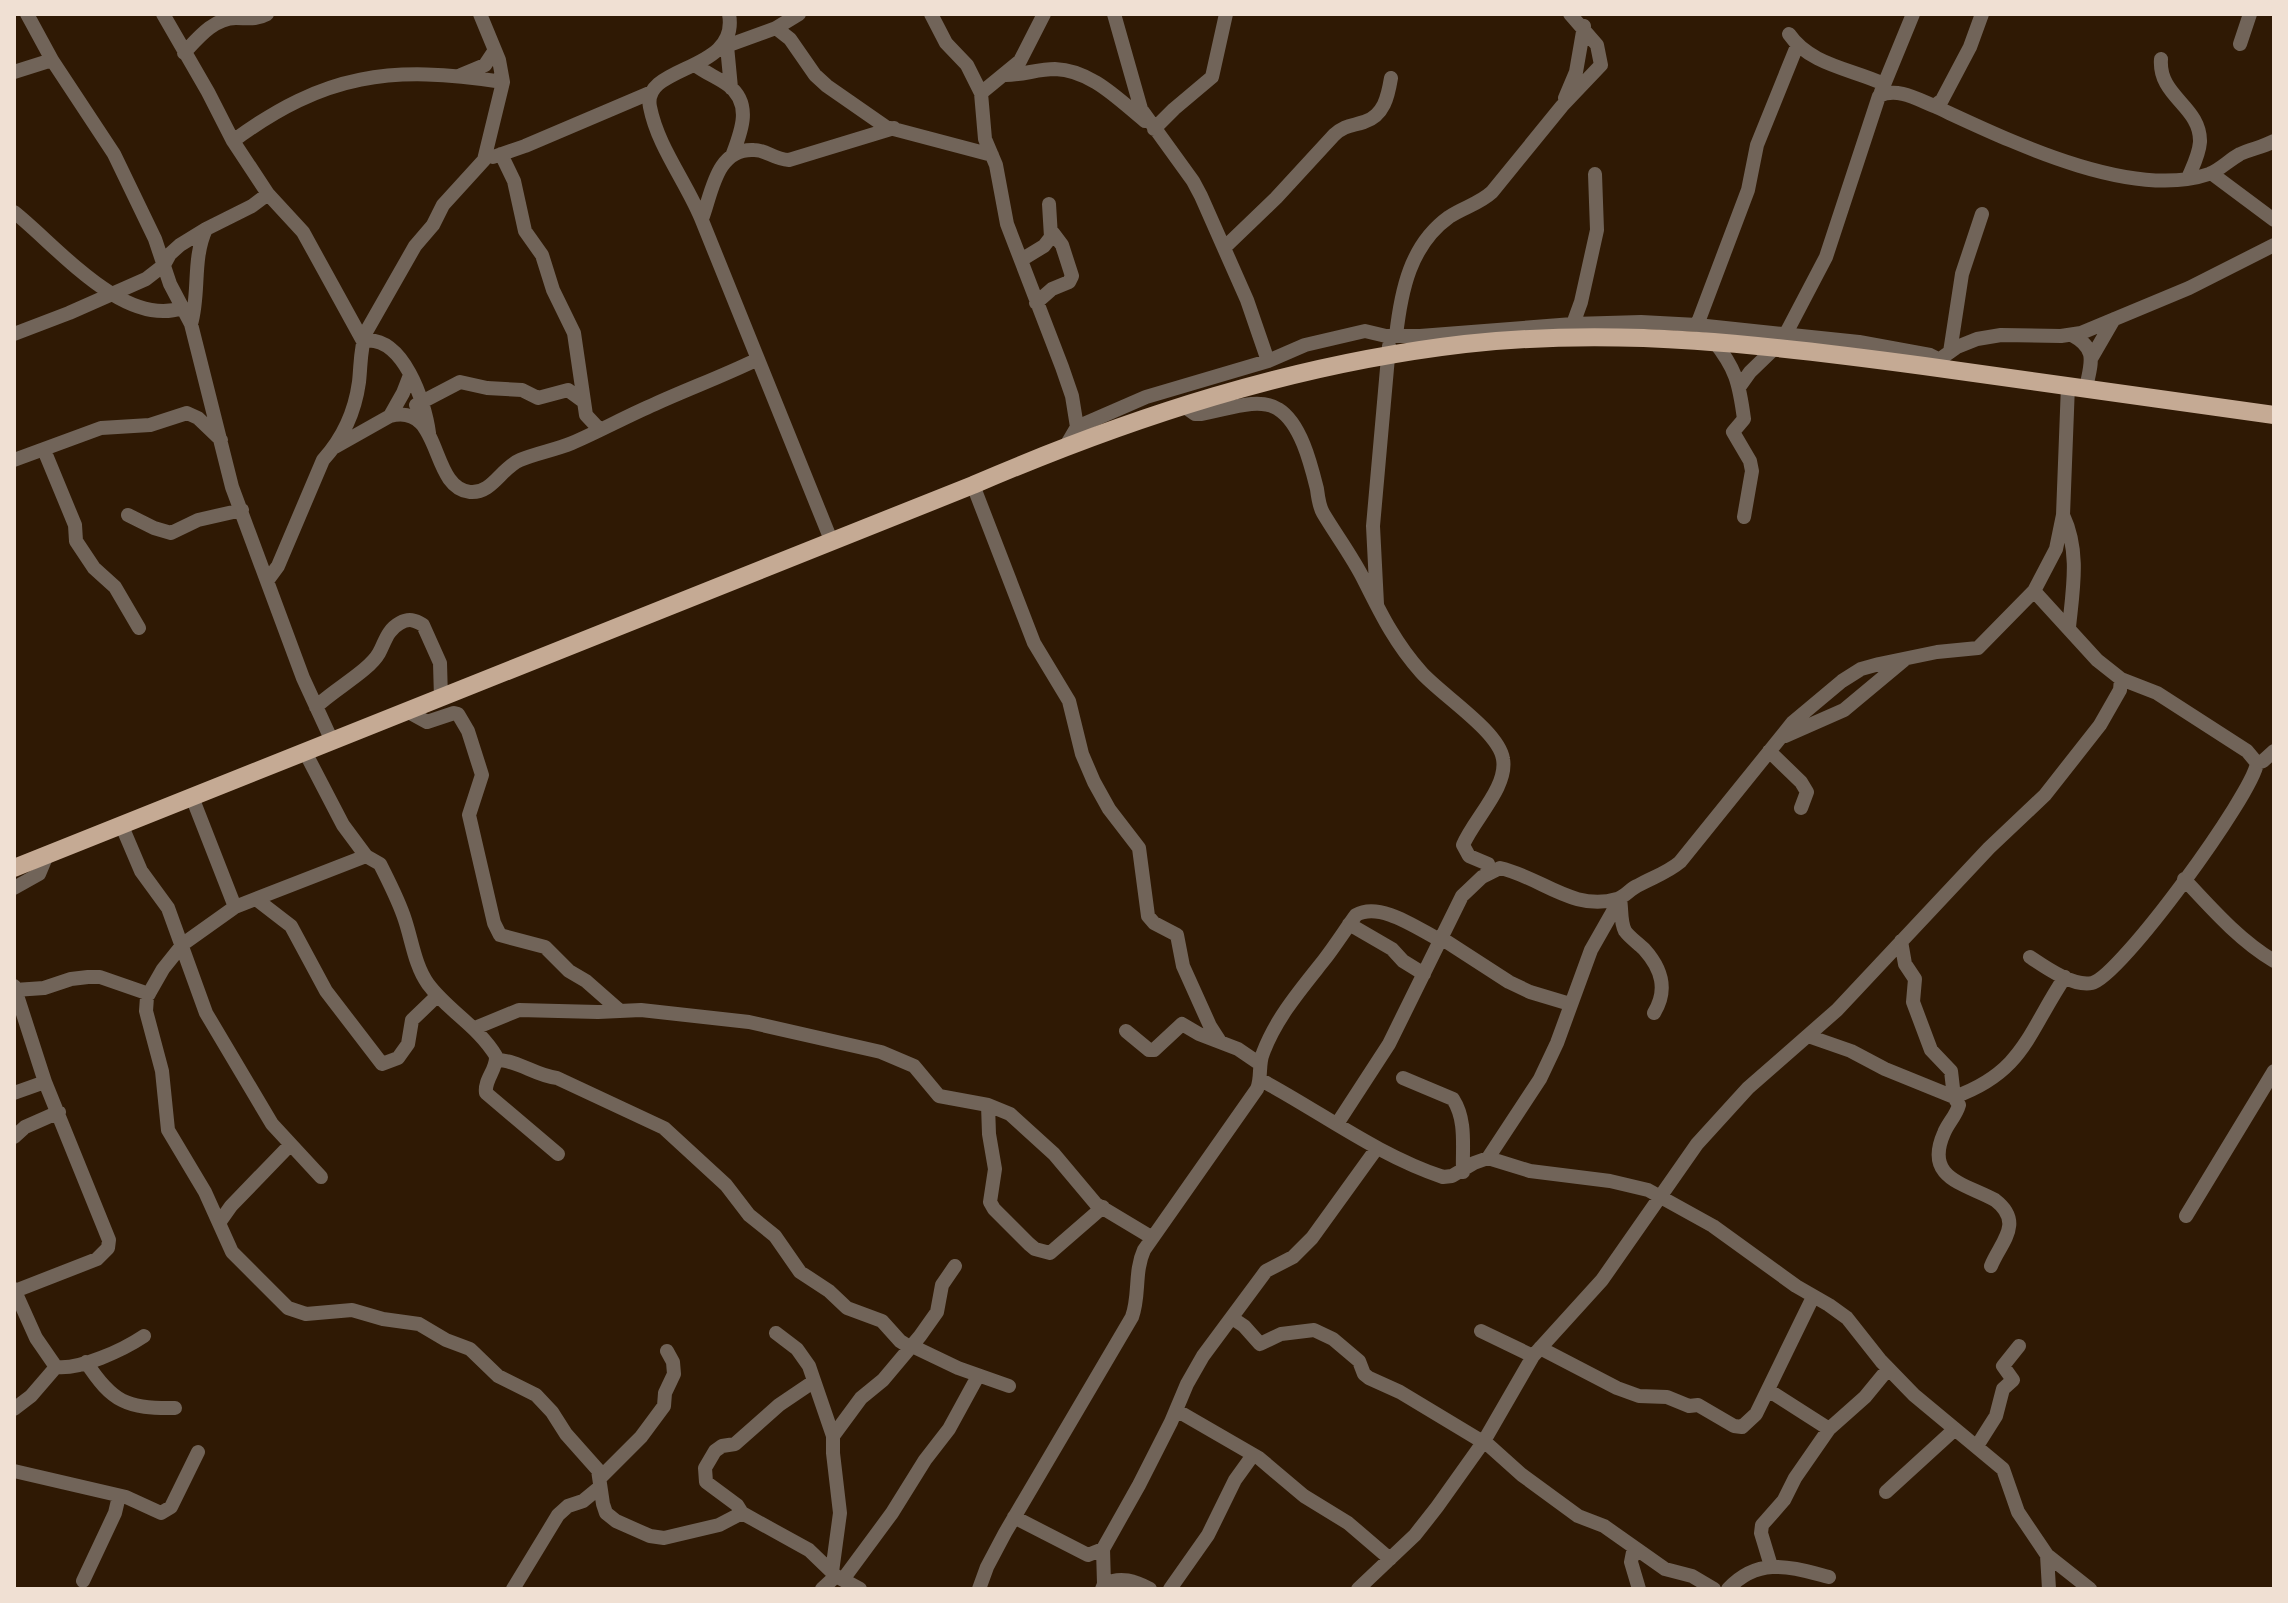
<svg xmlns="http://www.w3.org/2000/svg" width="2288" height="1603" font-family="Jost,sans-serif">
  <rect width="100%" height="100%" fill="#2f1904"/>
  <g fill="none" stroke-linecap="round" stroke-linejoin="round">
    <path stroke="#716459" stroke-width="14" d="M27,14L52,60L114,154L155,239L170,284L191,324L232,487L303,678L332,741
      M163,14L208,92L233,141L268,194L303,232L363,341C403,334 425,402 429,433
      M729,14C740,73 641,64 650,107C658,148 688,184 703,223C746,329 788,435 831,540
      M931,14L946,43L967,65L981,93L985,139L996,165L1007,224L1062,367L1072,396L1077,427
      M1114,14L1141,109L1193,181L1201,196L1247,300L1268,361
      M776,28L790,39L815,75L827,86L886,127L992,155
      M1789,34C1810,65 1852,69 1884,84
      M2240,44L2250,14
      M727,46L731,88
      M721,48L776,28L799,14
      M184,53C198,38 214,18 236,18C248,18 256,20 267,14
      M2161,59C2158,97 2201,106 2200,142C2199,155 2193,166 2188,178
      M695,65C706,73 718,78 728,85C753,104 741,132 732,156
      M14,72L52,60
      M461,75L485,65L495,50
      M1006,75C1023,75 1038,69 1055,69C1091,70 1119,100 1145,121
      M1881,92L1913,14
      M981,93L1020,61L1044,14
      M1565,98L1576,72L1584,26
      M1934,106C2006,139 2130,201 2209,174C2220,170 2229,160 2240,154C2251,149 2263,147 2274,141
      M1154,129L1174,109L1212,77L1226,14
      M233,141C325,73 391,65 503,82
      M501,154L514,181L525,231L542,255L553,290L574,333L586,415L600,430
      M493,157L525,146L652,92
      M2211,173L2274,220
      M14,212C56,245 123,328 182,308
      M702,219C712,193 716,148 754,150C767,150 773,159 789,160L894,128
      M1224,248L1276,198L1334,135C1345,125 1352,126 1364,122C1384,116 1388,96 1391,78
      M1021,260L1044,246L1051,237L1049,204
      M1036,303L1052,289L1069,282L1072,276L1062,245L1053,233
      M191,324C200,293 192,259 206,229L252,206L268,194
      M1573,324L1581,302L1597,230L1595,174
      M1697,325L1748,190L1757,145L1797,46
      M14,334L69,313L146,279L164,265L170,254L180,245L206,229
      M2072,335C2098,349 2091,363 2086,388
      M1396,336C1401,291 1410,245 1449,217C1464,207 1479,204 1492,192L1562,106L1601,65L1597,45L1570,14
      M1713,340C1736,369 1739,382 1744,419L1733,432L1750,461L1752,471L1744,517
      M1950,352L1962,274L1982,214
      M2092,357L2114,319
      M1933,364L1957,347L1977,339L2001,335L2061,336L2081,333L2189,288L2274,245
      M1740,386L1750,372L1782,341L1826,257L1879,96C1897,87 1917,99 1934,106L1942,100L1970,47L1982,14
      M416,405L460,382L487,388L522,390L538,398L568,390L583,401
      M1182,405L1195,414H1201C1223,411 1258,396 1278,409C1301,423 1311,465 1317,489C1318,497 1319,506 1323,513C1336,535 1352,556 1364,580C1381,614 1395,643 1421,672C1440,694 1499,731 1503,759C1508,787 1474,819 1463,845L1469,856L1488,864L1487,874
      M390,416L403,393L410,375
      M1067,444L1077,427L1146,397L1268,361L1305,345L1365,331L1386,336H1420L1573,324L1641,322L1697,325L1859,342L1930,355L1938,359
      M335,447L390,416C443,402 429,488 470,492C492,494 501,468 520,460C537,453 555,450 572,443C600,431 627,416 655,404C688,389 723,376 756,360
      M44,450L75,525L76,541L94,568L115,587L139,628
      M14,460L101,428L150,425L187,413L198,418L221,440
      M973,485L1034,643L1069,701L1082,754L1094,782L1109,809L1139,848L1148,916L1154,923L1177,935L1183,966L1210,1026L1219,1040
      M128,515L154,528L171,533L198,520L242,510
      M2063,515C2080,551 2073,588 2069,627
      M267,581L278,566L323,460C343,438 355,411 359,382C361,364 360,349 366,332L415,246L433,225L443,205L484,160L503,82L499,60L480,14
      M1377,604L1373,526L1389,346
      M316,707C333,690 369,671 379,653C385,642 387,630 400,623C409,618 415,620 423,625L440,663L441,698
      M407,711L427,722L454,713L458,714L468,731L482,775L469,815L494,923L500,935L545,947L569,971L586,981L619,1010
      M1785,736L1844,710L1904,660
      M1769,751L1801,782L1807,792L1801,808
      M305,752L343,825L366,856
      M2257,763L2263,761L2274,751
      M192,797L235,907
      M121,824L141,871L168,908L206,1013L272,1124L321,1177
      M2184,879C2212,909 2239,940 2274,961
      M14,888L39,874L47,855
      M256,899L291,926L326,991L382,1064L398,1058L408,1044L412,1020L437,996
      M1349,924L1392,949L1403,961L1424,974
      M1441,938L1509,982L1530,992L1570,1004
      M1901,941L1905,964L1915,979L1913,1002L1931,1050L1951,1071L1954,1097L1959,1105C1956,1116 1948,1123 1944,1133C1924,1178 1963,1183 1995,1200C2025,1223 2000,1243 1991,1266
      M2030,957C2045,967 2073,987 2092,983C2120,977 2253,794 2257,763L2247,751L2157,693L2121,679
      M14,986L45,1082L109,1240L108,1248L97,1259L15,1291
      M15,990L44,988L71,979L88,977H100L149,994
      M475,1028L519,1010L598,1012L641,1010L749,1022L881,1052L914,1066L939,1096L988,1105L1010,1114L1054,1154L1096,1204L1151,1237
      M1126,1031L1149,1050H1154L1182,1024L1199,1034L1238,1049L1260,1064
      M1808,1036L1851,1051L1885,1069L1954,1097C2024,1072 2028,1032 2065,977
      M497,1060C518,1060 536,1076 557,1078L664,1128L726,1185L749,1215L775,1236L800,1272L829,1291L847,1308L882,1321L900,1341L911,1348
      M1403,1078L1453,1099C1467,1121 1462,1147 1463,1172
      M1261,1080C1321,1112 1377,1155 1443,1177L1452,1176L1474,1163L1488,1158L1530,1171L1610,1181L1648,1190L1713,1226L1796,1286L1829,1305L1847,1318L1881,1361L1914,1395L2003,1469L2018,1512L2047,1555L2049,1589
      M14,1093L45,1082
      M988,1105L989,1134L995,1169L990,1202L994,1209L1029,1244L1035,1249L1050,1253L1103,1207
      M1337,1124L1389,1044L1462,896L1482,877L1500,868C1541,877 1573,912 1617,899C1625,897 1630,889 1637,886C1653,877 1667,873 1680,862L1793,722L1842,681L1861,669L1879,664L1937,652L1978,648L2034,591L2056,549L2063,515L2068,385
      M14,1137L25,1127L59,1112
      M558,1154L486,1093C484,1079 497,1070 496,1056C478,1026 448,1011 428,984C415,966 412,941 405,920C399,901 389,882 380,864L366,856L235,907L183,944L163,969L147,997L146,1011L162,1071L168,1130L205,1192L232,1252L288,1308L306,1314L352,1310L383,1319L419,1324L446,1340L470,1349L498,1376L536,1395L552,1412L566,1434L598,1470L603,1504L606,1513L616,1521L650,1536L664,1538L719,1525L742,1513L809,1550L836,1576L860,1589
      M1488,1158L1540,1079L1557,1043L1591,950L1620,899C1622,909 1620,921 1625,931C1630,938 1638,943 1644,949C1662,969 1668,990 1654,1013
      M2186,1216L2274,1071
      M219,1223L231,1206L290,1145
      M14,1289L36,1338L56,1367C80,1370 123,1350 144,1336
      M1232,1318L1244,1326L1260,1344L1281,1334L1314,1330L1333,1339L1359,1361L1364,1374L1369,1378L1400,1392L1483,1442
      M1481,1331L1533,1356
      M776,1333L797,1349L809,1366L833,1436
      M912,1346L958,1368L1009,1386
      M1540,1348L1617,1388L1639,1396L1667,1397L1689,1406L1698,1405L1734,1426L1742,1427L1756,1414L1813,1297
      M86,1362C112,1402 127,1409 175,1408
      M1768,1390L1829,1429L1865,1397L1888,1369
      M14,1409L31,1396L56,1367
      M1176,1410L1259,1458L1304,1496L1348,1523L1390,1559
      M1484,1441L1522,1475L1578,1516L1604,1526L1665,1569L1692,1576L1714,1589
      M1977,1446L1996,1416L2003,1389L2013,1380L2003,1366L2019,1346
      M14,1471L126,1497L161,1513L171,1507L198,1452
      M601,1477L641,1437L664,1406L665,1393L674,1374L673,1362L667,1351
      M1886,1492L1955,1429
      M742,1513L737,1505L706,1482L705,1468L715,1451L722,1446L735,1444L779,1405L813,1382
      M1014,1517L1088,1555L1103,1549
      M1634,1547L1631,1562L1639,1589
      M2047,1555L2090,1589
      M1771,1566L1761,1533L1762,1525L1784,1500L1795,1478L1829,1429
      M832,1572L840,1513L833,1453V1436L861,1398L883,1380L920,1336L937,1312L942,1285L955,1266
      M844,1578L892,1513L925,1460L949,1429L978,1376
      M83,1581L115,1513L119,1496
      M1104,1584C1121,1576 1135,1581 1150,1589
      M513,1589L558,1515L568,1506L583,1501L600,1487
      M822,1589L836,1576
      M979,1589L987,1567L1005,1533L1132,1317C1140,1295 1134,1272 1144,1250L1257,1089C1262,1077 1258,1065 1263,1053C1276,1018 1301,989 1324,960C1335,946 1345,930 1356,915C1380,901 1418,929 1440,940
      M1102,1589L1104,1584L1103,1549L1139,1485L1171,1422L1187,1384L1203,1356L1266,1271L1293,1257L1312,1238L1377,1148
      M1170,1589L1208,1535L1235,1480L1253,1455
      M1358,1589L1415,1535L1437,1507L1484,1441L1533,1356L1602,1280L1697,1144L1748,1088L1837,1010L1989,848L2045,795L2100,725L2120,690L2121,679L2097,660L2034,591
      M1728,1589C1759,1556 1790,1567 1829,1577"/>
    <path stroke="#c5aa94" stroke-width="18" d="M14,868L973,485C1131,417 1293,364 1465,344C1621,327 1769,345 1924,366C2041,382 2157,399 2274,415"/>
  </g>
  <rect width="2288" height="1603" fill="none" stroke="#f0e0d3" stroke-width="32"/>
</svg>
